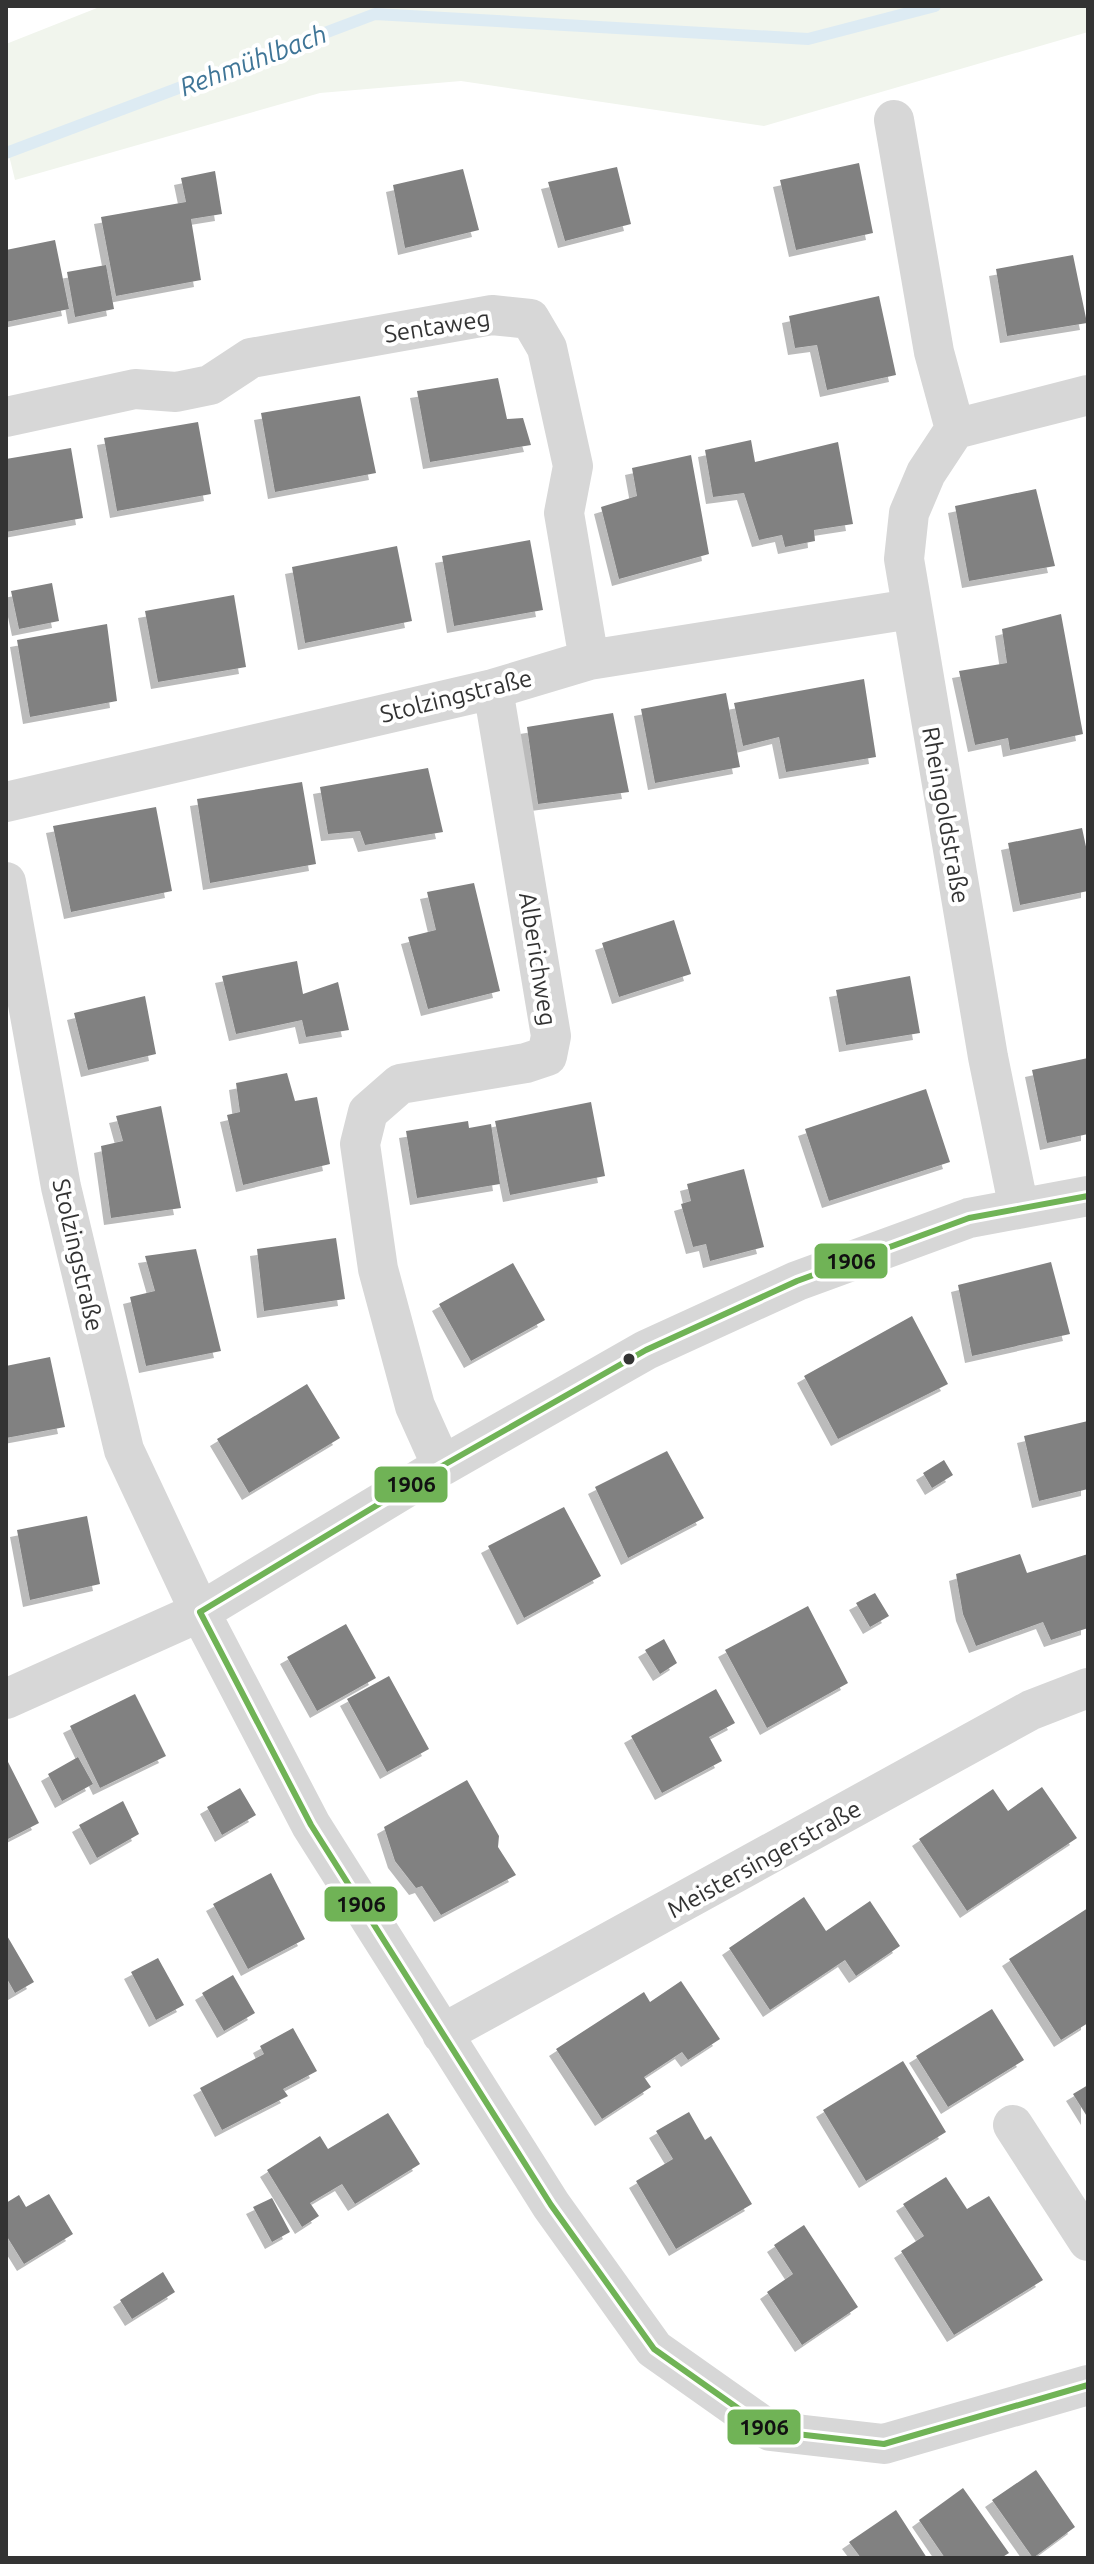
<svg xmlns="http://www.w3.org/2000/svg" width="1094" height="2564" font-family="Ubuntu,sans-serif">
  <defs>
    <filter id="shadow"><feDropShadow dx="-7" dy="7" stdDeviation="0" flood-color="#0004"/></filter>
  </defs>
  <rect width="100%" height="100%" fill="#fff"/>
  <path fill="#f1f5ed" d="M102,6H1088V32L764,126L461,81L320,93L15,180L6,143V44Z"/>
  <g fill="none" stroke-linecap="round" stroke-linejoin="round">
    <path stroke="#ddebf3" stroke-width="12" d="M6,153L375,14L808,39L935,6"/>
  </g>
  <path fill="#818181" filter="url(#shadow)" d="M859,163L873,233L796,250L780,180Z
    M617,167L631,224L565,241L548,182Z
    M463,169L479,230L405,248L393,185Z
    M215,171L222,214L191,219L201,280L116,296L101,217L186,202L181,178Z
    M55,240L69,309L6,322V250Z
    M1073,255L1087,323L1007,336L996,269Z
    M106,265L114,309L75,317L67,272Z
    M879,296L896,375L827,390L817,345L795,348L789,316Z
    M498,378L507,419L523,418L531,445L430,462L417,391Z
    M360,396L376,473L275,492L261,413Z
    M198,422L211,494L117,511L104,438Z
    M751,440L755,462L838,442L853,524L814,530L815,541L785,547L782,535L759,540L744,493L713,497L705,450Z
    M71,448L83,518L6,532V459Z
    M691,455L709,554L619,579L601,507L637,496L632,468Z
    M1036,489L1055,566L969,581L955,506Z
    M530,540L543,610L454,626L442,556Z
    M397,546L412,621L305,643L292,567Z
    M52,583L59,621L19,629L11,591Z
    M234,595L246,667L158,682L145,611Z
    M1061,614L1083,734L1010,750L1008,738L975,745L959,671L1007,663L1002,629Z
    M107,624L117,701L30,717L17,640Z
    M864,679L876,757L786,772L779,737L743,746L734,703Z
    M726,693L740,767L655,783L641,709Z
    M613,713L629,792L538,804L527,727Z
    M428,768L443,832L365,845L360,831L328,834L320,787Z
    M302,782L316,864L210,883L197,799Z
    M156,807L172,891L71,912L53,826Z
    M1082,828L1088,856V891L1020,905L1008,843Z
    M474,883L500,991L428,1009L408,937L436,930L427,892Z
    M674,920L691,974L619,997L602,943Z
    M297,961L303,994L338,982L349,1030L306,1037L302,1020L236,1034L222,976Z
    M910,976L920,1033L846,1045L836,990Z
    M145,996L156,1054L88,1070L74,1013Z
    M1088,1058V1134L1047,1143L1032,1070Z
    M287,1073L295,1101L317,1097L330,1164L243,1185L227,1115L240,1112L236,1083Z
    M926,1089L950,1162L829,1201L805,1129Z
    M591,1102L605,1176L510,1195L495,1121Z
    M161,1106L181,1208L111,1218L101,1146L123,1141L116,1116Z
    M468,1121L469,1128L491,1124L500,1184L417,1198L406,1131Z
    M744,1169L764,1247L710,1261L706,1244L693,1247L681,1204L691,1201L687,1184Z
    M336,1238L345,1299L264,1311L257,1249Z
    M196,1249L221,1351L146,1366L130,1297L155,1291L145,1256Z
    M1051,1262L1070,1334L972,1356L958,1285Z
    M513,1263L545,1320L471,1361L439,1304Z
    M912,1316L948,1384L838,1439L804,1376Z
    M50,1357L65,1427L6,1438V1366Z
    M307,1384L340,1438L249,1493L217,1439Z
    M1088,1421V1489L1039,1501L1024,1436Z
    M667,1451L704,1518L628,1558L595,1487Z
    M944,1460L953,1475L932,1488L923,1473Z
    M564,1507L601,1576L524,1618L488,1546Z
    M87,1516L100,1584L30,1600L17,1530Z
    M1020,1554L1027,1573L1088,1554V1628L1051,1640L1043,1622L976,1646L963,1614L956,1574Z
    M875,1593L889,1616L870,1627L856,1603Z
    M808,1606L848,1683L767,1728L725,1650Z
    M346,1624L376,1678L317,1711L287,1657Z
    M664,1639L677,1663L660,1674L645,1650Z
    M389,1676L429,1749L387,1772L347,1699Z
    M716,1689L735,1723L709,1737L722,1761L662,1793L631,1736Z
    M135,1694L166,1756L100,1788L70,1726Z
    M78,1757L93,1784L62,1801L48,1774Z
    M6,1758L39,1823L6,1840Z
    M467,1780L499,1836L498,1847L516,1875L441,1915L422,1886L416,1888L395,1861L384,1827Z
    M1042,1787L1077,1838L967,1911L919,1839L993,1789L1008,1811Z
    M240,1788L256,1815L222,1835L207,1807Z
    M123,1801L139,1834L97,1858L79,1825Z
    M271,1873L305,1939L248,1969L213,1904Z
    M804,1897L826,1931L870,1901L900,1946L856,1976L845,1960L770,2010L729,1948Z
    M1088,1908V2023L1061,2040L1009,1959Z
    M6,1934L34,1982L15,1993L6,1977Z
    M158,1958L184,2005L156,2020L131,1972Z
    M233,1975L255,2013L224,2031L202,1993Z
    M681,1981L720,2039L688,2060L682,2052L644,2077L651,2087L602,2119L556,2049L644,1992L650,2002Z
    M992,2009L1024,2060L948,2107L916,2056Z
    M293,2028L317,2071L283,2089L288,2096L222,2130L200,2088L264,2054L260,2046Z
    M903,2061L946,2132L866,2181L823,2110Z
    M1088,2085V2118L1073,2094Z
    M689,2112L705,2140L711,2136L752,2204L676,2249L636,2181L673,2159L656,2131Z
    M388,2113L420,2164L355,2204L342,2184L310,2203L319,2216L302,2227L267,2170L320,2136L328,2149Z
    M946,2177L967,2209L989,2196L1043,2280L954,2335L901,2251L924,2236L903,2204Z
    M49,2194L73,2234L24,2264L6,2235V2203L19,2195L26,2207Z
    M272,2198L290,2232L272,2242L253,2207Z
    M804,2225L858,2307L802,2345L767,2292L793,2274L774,2245Z
    M163,2272L175,2292L132,2319L120,2300Z
    M1036,2470L1075,2527L1033,2558L992,2500Z
    M963,2488L1009,2553L1001,2558H945L919,2520Z
    M896,2510L927,2558H861L849,2542Z"/>
  <g fill="none" stroke-linecap="round" stroke-linejoin="round">
    <path stroke="#d7d7d7" stroke-width="40" d="M894,120L934,352L955,429
      M6,417L135,389L176,392L210,385L251,358L492,315L530,319L547,348L573,466L564,513L589,660
      M6,802L493,689L589,660L911,609
      M6,882L61,1187L124,1450L200,1612L311,1825L551,2205L654,2349L770,2431L884,2444L1088,2385
      M1019,1209L988,1057L904,559L909,513L926,473L955,429L1088,395
      M442,1466L415,1406L378,1269L360,1144L368,1112L400,1084L526,1063L547,1056L551,1036L493,689
      M6,1699L200,1612L442,1466L646,1350L797,1281L969,1218L1088,1196
      M442,2034L1031,1710L1088,1688
      M1013,2125L1088,2241"/>
    <g stroke="#fff" stroke-width="12">
      <path id="bus-1" d="M200,1612L311,1825L551,2205L654,2349L770,2431L884,2444L1088,2385
        M200,1612L442,1466L646,1350L797,1281L969,1218L1088,1196"/>
    </g>
    <use href="#bus-1" stroke="#70b356" stroke-width="6"/>
  </g>
  <circle fill="#333" stroke="#fff" stroke-width="3" cx="629" cy="1359" r="7"/>
  <g text-anchor="middle" dominant-baseline="central" stroke-width="8" stroke-linejoin="round" paint-order="stroke">
    <g font-size="24" fill="#333" stroke="#fff">
      <text transform="translate(437 326) rotate(-9)">Sentaweg</text>
      <text transform="translate(456 696) rotate(-14)">Stolzingstraße</text>
      <text transform="translate(946 815) rotate(80)">Rheingoldstraße</text>
      <text transform="translate(538 959) rotate(81)">Alberichweg</text>
      <text transform="translate(78 1255) rotate(77)">Stolzingstraße</text>
      <text transform="translate(764 1859) rotate(-29)">Meistersingerstraße</text>
    </g>
    <g font-size="26" font-style="italic" fill="#3f7597" stroke="#fff">
      <text transform="translate(253 60) rotate(-21)">Rehmühlbach</text>
    </g>
  </g>
  <g stroke="#fff" stroke-width="3">
    <rect x="813" y="1242" width="76" height="38" rx="8" fill="#70b356"/>
    <rect x="373" y="1465" width="76" height="39" rx="8" fill="#70b356"/>
    <rect x="323" y="1885" width="76" height="38" rx="8" fill="#70b356"/>
    <rect x="726" y="2408" width="76" height="38" rx="8" fill="#70b356"/>
  </g>
  <g font-size="22" text-anchor="middle" font-weight="bold" fill="#111">
    <text x="851" y="1269">1906</text>
    <text x="411" y="1492">1906</text>
    <text x="361" y="1912">1906</text>
    <text x="764" y="2435">1906</text>
  </g>
  <rect width="1094" height="2564" fill="none" stroke="#333333" stroke-width="16"/>
</svg>
